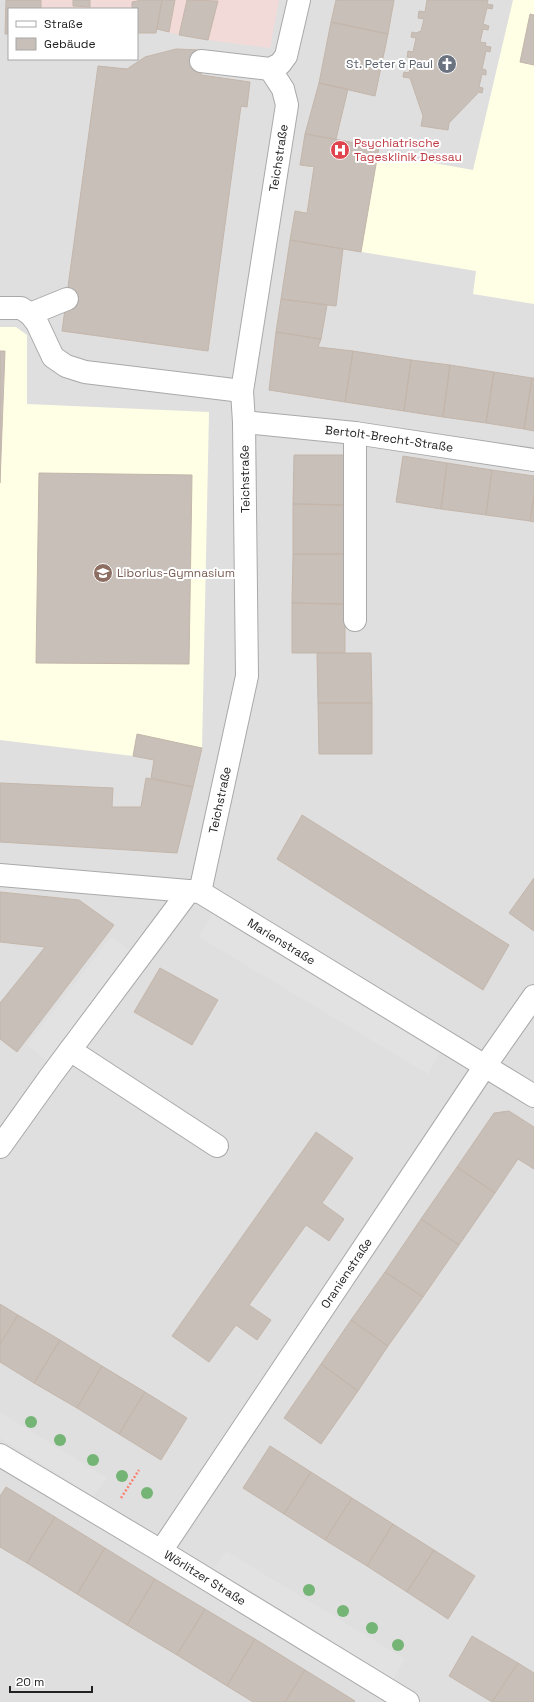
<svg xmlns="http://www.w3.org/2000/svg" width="534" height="1702" font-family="'Space Grotesk',sans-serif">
  <rect width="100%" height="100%" fill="#f2efe9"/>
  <path fill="#e0dfdf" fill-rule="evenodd" d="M0,0H534V1702H0ZM9,9H137V59H9Z"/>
  <path fill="#f2dad9" d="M6,0H279L270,48L208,40L179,35L156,29L137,9H9V34H5Z"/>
  <path fill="#ffffe5" d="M513,0H534V304L473,294L476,271L290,240L295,211L307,212L314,168L300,165L305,134L379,147L378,153L473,170Z
    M0,327H16L27,335V404L209,412L202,748L138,735L133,756L0,740Z"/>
  <path fill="#e2e2e2" d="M213,913L441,1051L428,1074L199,937Z
    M111,937L133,953L51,1064L27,1045Z
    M0,1412L107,1478L93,1496L0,1438Z
    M226,1551L405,1659L392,1681L212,1572Z"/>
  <path fill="#c7bfb8" stroke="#c4b6ab" d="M6,0H41V9H9V34H5Z
    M73,0H90V7L73,6Z
    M142,0H162L156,33H137V9H132V2Z
    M162,0H175L169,32L157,29Z
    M187,0L218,1L208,40L179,35Z
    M336,0H394L388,34L331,22Z
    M427,0H488L487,4L493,5L492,9L487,8L483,24L489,26L488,30L483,29L480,42L486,43L485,46L491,47L490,52L486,51L482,69L486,70V75L482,74L479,87L483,88L482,93L479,92L449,123L448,130L421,126L423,116L410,78L403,77L404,72L409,73L412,58L407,57L408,51L413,52L416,38L411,37L412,32L416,33L421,31L424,19L418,18L419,11L425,12Z
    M530,14L534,15V65L520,62Z
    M331,22L388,34L375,96L319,83Z
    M176,49L201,50V75L250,82L247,107L241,106L208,351L62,331L98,66L127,69L145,57Z
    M319,83L348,89L336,139L305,134Z
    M305,134L379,147L361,252L290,240L295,211L307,213L314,167L300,165Z
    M290,240L343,249L336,306L281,299Z
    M281,299L327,305L321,339L276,332Z
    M276,332L321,339L318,347L353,351L345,402L269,390Z
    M0,351H5L0,483Z
    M353,351L411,360L404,411L345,402Z
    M411,360L450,365L443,417L404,411Z
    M450,365L494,372L486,423L443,417Z
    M494,372L532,378L524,429L486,423Z
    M532,378H534V431L524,429Z
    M294,455H346V505L293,504Z
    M403,456L447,463L441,509L396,502Z
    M447,463L492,470L486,515L441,509Z
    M492,470L534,476V496L530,521L486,515Z
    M39,473L192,475L189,664L36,663Z
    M534,496V522L530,521Z
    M293,504L346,505L345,554H293Z
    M293,554H345V604L292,603Z
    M292,603L345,604V653H292Z
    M317,653H371L372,703H318Z
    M318,703H372V754H319Z
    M137,734L202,748L193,787L151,778L154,760L133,756Z
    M146,778L193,787L177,853L0,842V783L113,788L112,807H141Z
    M302,815L509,945L483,990L277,859Z
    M534,878V931L509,913Z
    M0,892L79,900L114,925L17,1052L0,1039V1003L45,947L0,942Z
    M160,968L218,1000L192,1045L134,1012Z
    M509,1111L534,1127V1169L518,1159L495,1193L457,1167L494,1113Z
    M316,1132L353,1158L322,1203L344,1219L329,1241L306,1225L249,1305L271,1320L257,1340L236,1325L209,1362L172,1336Z
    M457,1167L495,1193L459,1245L421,1219Z
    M421,1219L459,1245L423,1297L385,1272Z
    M385,1272L423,1297L388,1346L351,1320Z
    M0,1304L18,1315L0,1344Z
    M18,1315L60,1340L34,1383L0,1362V1344Z
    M351,1320L388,1346L358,1391L321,1364Z
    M60,1340L102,1366L77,1408L34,1383Z
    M321,1364L358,1391L321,1444L284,1418Z
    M102,1366L145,1392L119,1434L77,1408Z
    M145,1392L187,1418L161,1460L119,1434Z
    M270,1446L311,1472L284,1514L243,1488Z
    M311,1472L352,1498L325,1540L284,1514Z
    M6,1487L55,1517L27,1563L0,1547V1496Z
    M352,1498L393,1524L367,1566L325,1540Z
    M55,1517L105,1548L77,1594L27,1563Z
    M393,1524L434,1550L407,1592L367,1566Z
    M105,1548L155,1579L127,1625L77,1594Z
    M434,1550L475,1576L448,1619L407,1592Z
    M155,1579L205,1609L177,1655L127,1625Z
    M205,1609L255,1639L227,1686L177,1655Z
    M472,1636L518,1663L492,1702L449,1676Z
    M255,1639L305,1670L285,1702H253L227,1686Z
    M518,1663L534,1673V1702H492Z
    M305,1670L355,1701L354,1702H285Z"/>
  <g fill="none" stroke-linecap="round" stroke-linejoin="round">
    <g stroke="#a9a9a9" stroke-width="24">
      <g id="minor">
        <path d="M201,61L270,69L280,64L286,56L299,0"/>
        <path d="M0,308H21L30,314L37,323L53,357L66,366L85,372L242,391"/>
        <path d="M30,314L67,299"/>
        <path id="s1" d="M244,422L355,433L534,460"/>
        <path d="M355,620V433"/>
        <path id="s2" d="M0,875L200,892L534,1096"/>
        <path id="s3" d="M200,892L247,676L244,422L242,391L287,105L283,89L270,69"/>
        <path d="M70,1050L217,1146"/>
        <path d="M0,1147L50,1077L189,891"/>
        <path id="s4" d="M0,1455L161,1551L408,1702"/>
        <path id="s5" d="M161,1551L485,1066L534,996"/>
      </g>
    </g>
    <path stroke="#fa8072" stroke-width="2.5" stroke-dasharray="2 2" stroke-linecap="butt" d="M121,1498L139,1470"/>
    <use href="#minor" stroke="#fff" stroke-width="22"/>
  </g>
  <g fill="#74b475">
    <circle cx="31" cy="1422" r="6"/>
    <circle cx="60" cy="1440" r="6"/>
    <circle cx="93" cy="1460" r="6"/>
    <circle cx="122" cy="1476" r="6"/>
    <circle cx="147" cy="1493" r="6"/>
    <circle cx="309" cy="1590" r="6"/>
    <circle cx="343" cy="1611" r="6"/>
    <circle cx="372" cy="1628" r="6"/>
    <circle cx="398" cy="1645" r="6"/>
  </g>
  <defs>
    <g id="church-disc" transform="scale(1)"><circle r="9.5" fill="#6b7280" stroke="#fff"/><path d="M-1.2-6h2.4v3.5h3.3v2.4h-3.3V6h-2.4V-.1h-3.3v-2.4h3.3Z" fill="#fff"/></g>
    <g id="hospital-disc" transform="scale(1)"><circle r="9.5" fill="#e0444e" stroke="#fff"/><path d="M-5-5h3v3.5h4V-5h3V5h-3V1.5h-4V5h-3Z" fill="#fff"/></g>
    <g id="school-disc" transform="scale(1)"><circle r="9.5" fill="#8d6e63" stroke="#fff"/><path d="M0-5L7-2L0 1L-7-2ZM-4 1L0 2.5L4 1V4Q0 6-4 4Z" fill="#fff"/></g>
  </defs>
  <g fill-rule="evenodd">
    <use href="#church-disc" x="447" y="64"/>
    <use href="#hospital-disc" x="340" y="150"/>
    <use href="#school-disc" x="103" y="573"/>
  </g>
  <g text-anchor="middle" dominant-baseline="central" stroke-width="4" stroke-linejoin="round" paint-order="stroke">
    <g font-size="12" fill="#5b616d" stroke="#fff" text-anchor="end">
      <text x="433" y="64">St. Peter &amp; Paul</text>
    </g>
    <g font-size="12" fill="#be3a42" stroke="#fff" text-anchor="start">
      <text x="354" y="143">Psychiatrische<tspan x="354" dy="14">Tagesklinik Dessau</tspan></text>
    </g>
    <g font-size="12" fill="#222" stroke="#fff">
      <text stroke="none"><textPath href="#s3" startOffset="742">Teichstraße</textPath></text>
      <text stroke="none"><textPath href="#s1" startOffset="146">Bertolt-Brecht-Straße</textPath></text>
      <text transform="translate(245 479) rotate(-91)">Teichstraße</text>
      <text stroke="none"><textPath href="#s3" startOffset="94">Teichstraße</textPath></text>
      <text stroke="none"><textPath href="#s2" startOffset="296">Marienstraße</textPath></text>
      <text stroke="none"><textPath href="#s5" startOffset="334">Oranienstraße</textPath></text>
      <text stroke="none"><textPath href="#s4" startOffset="239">Wörlitzer Straße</textPath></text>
    </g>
    <g font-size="12" fill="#785e54" stroke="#fff" text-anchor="start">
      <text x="117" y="573">Liborius-Gymnasium</text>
    </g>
  </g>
  <rect x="8" y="8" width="130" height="52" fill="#ffffff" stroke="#a7a7a7"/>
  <rect x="16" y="21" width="20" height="6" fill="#ffffff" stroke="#a7a7a7"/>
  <text x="44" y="28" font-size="12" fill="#222222">Straße</text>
  <rect x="16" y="38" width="20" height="12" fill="#c7bfb8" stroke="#a7a7a7"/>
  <text x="44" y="48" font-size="12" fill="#222222">Gebäude</text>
  <path d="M10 1686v6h82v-6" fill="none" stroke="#222222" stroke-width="2"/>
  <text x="16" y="1686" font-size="12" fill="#222222" stroke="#ffffff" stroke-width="3" paint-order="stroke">20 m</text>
</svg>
